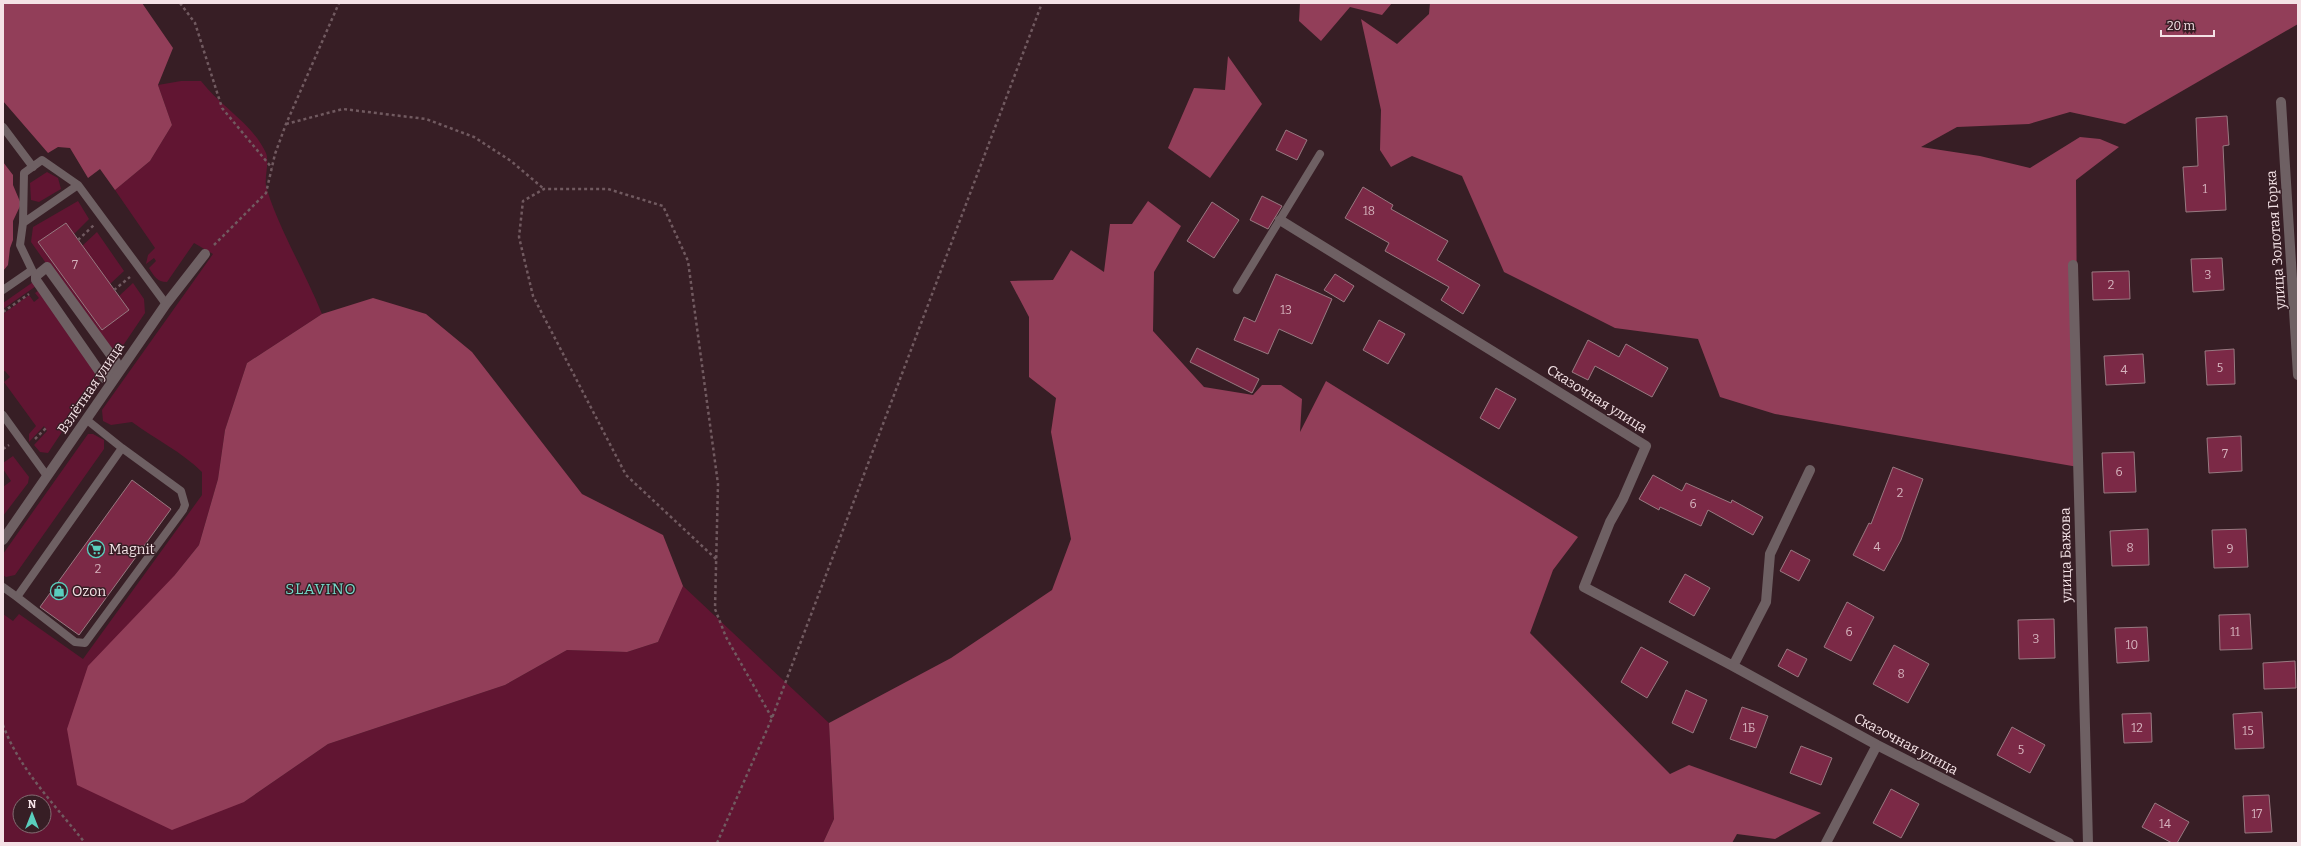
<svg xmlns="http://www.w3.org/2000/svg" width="2301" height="846" font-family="Bitter,serif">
  <rect width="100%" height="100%" fill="#371e25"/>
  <path fill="#611532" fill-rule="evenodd" d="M181,81H201C221,107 252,123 266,153C270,164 263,179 267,190C281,233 305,272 322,314L247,363L225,430L218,479L199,545L174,576L244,802L328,744L505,685L567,650L627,652L658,642L683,586L829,723L834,819L823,843H3V614L13,621L19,614L83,659L202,495V472C182,452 155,439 132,422L111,425L103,421L102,410L213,254L194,243L167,282C157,282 154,276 149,268L156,261L154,258L146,264L148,255L155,248L115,190L150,161L172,125L158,85ZM20,802H44V826H20Z
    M47,172L58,178L61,189L39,202L31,200L30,183Z
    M78,201L89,219L74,234L65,223L39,242L102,330L129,310L119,296L133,283L144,299L145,313L114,359L31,242L33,227Z
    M97,232L124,271L110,284L82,246Z
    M36,280L39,284L3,309V303Z
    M42,288L101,373L48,453L40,452L34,445L47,431L44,426L29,442V434L36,426L4,382L10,377L5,371L3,372V314L29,295L34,302L39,298L35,293Z
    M88,434H93L104,440V449L15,575L6,577L3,575V554Z
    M13,456L29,477L28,483L3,516V487L11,481L3,469V463Z"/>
  <path fill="#923e59" d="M3,3H142L173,48L158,85L172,125L150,161L115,190L100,169L88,178L70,148L58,147L48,153L3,101Z
    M1300,3H1392L1382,15L1350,7L1321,41L1299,21Z
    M1430,3H2298V24L2125,124L2070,112L2029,124L1957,127L1921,147L1980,156L2030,168L2080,137L2100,139L2119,147L2076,180L2078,467L1775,414L1720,397L1698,339L1615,328L1504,272L1462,176L1412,156L1391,167L1380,150L1381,110L1361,19L1397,44L1429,14Z
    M1228,56L1262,104L1210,178L1168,148L1194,88L1225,90Z
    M3,162L13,175V185L21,204L13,221V240L10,248L8,265L3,271Z
    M1148,201L1181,226L1154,272L1153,331L1204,387L1253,395L1262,385H1281L1302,399L1300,432L1326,381L1578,537L1553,570L1530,633L1670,774L1689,765L1821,813L1775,839L1737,834L1732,843H823L834,819L829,723L951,658L1052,590L1071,539L1051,432L1056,398L1029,377V317L1010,281L1053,280L1071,250L1104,272L1110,224H1132Z
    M373,298L426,314L472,352L582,494L663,535L683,586L658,642L627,652L567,650L505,685L328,744L244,802L172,830L77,785L67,729L88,666L174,576L199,545L218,479L225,430L247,363L322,314Z"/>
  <path fill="#7b2946" stroke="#987981" d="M2227,116L2229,145L2223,146L2226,210L2186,212L2183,167L2198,166L2196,118Z
    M1286,130L1307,140L1297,160L1276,150Z
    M1363,187L1393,205L1391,209L1448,241L1437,260L1480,285L1463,314L1441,300L1449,287L1385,251L1389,243L1345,218Z
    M1262,196L1282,206L1268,229L1250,220Z
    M1212,202L1239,220L1214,258L1187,241Z
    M66,223L129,310L102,330L38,242Z
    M2222,258L2224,290L2193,292L2191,259Z
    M2129,271L2130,299L2093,300L2092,272Z
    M1276,274L1332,299L1312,344L1279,329L1268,354L1234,340L1244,317L1255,322Z
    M1335,274L1354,286L1344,302L1324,290Z
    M1379,320L1405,334L1388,364L1363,350Z
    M1588,340L1619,357L1626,344L1668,368L1652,397L1595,366L1588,380L1572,372Z
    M1197,348L1259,379L1252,393L1190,362Z
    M2234,349L2235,384L2207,385L2205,351Z
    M2143,354L2145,383L2106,385L2104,356Z
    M1496,388L1516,399L1499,429L1480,418Z
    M2241,436L2242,471L2209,473L2207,438Z
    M2134,452L2136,492L2104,493L2102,453Z
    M1893,467L1923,479L1901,540L1884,571L1853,555L1869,523L1871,524Z
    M1653,475L1682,491L1686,483L1731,503L1732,500L1763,517L1753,535L1708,510L1701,526L1660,507L1659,510L1639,499Z
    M132,480L171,509L79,635L40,607Z
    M2148,529L2149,565L2112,566L2110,531Z
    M2246,529L2248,567L2214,568L2212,530Z
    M1791,550L1810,560L1799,581L1780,571Z
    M1685,574L1710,588L1694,616L1669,602Z
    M1847,602L1874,617L1851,661L1824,647Z
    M2250,614L2252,649L2220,650L2219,615Z
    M2054,619L2055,658L2019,659L2018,620Z
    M2147,627L2149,661L2117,663L2115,628Z
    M1894,645L1929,664L1908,703L1873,684Z
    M1641,647L1668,662L1647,698L1621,682Z
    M1787,649L1807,659L1798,677L1778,666Z
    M2295,661L2296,688L2264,689L2263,663Z
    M1686,690L1707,700L1693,733L1672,723Z
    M1742,707L1768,716L1756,748L1730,739Z
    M2262,712L2264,748L2235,749L2233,714Z
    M2151,713L2152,742L2124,743L2122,714Z
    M2012,727L2045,745L2030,773L1997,755Z
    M1801,746L1832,758L1821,785L1790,773Z
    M1891,789L1919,804L1901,838L1873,823Z
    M2269,795L2272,832L2245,833L2243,796Z
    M2155,803L2189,822L2177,843H2172L2142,827Z"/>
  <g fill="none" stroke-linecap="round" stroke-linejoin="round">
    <path stroke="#715a60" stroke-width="2.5" stroke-dasharray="3 3" stroke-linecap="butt" d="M180,3L195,23L222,108L272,168
      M286,124L343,109L426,119L474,137L511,161L544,189
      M78,240L94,225
      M214,245L266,193L275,154L286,124L339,3
      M114,290L130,277
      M3,312L29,294
      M35,439L46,428
      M3,449L9,445
      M716,559L626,475L533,296L519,237L523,201L544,189H608L663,206L688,261L718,484L715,609L726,637L772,718
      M3,725C19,769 56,806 85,843
      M717,843L772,718L1042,3"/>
    <path stroke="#6e6063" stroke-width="8" d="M3,127L33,167
      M23,223L24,173L42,160L78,185
      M3,290L32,270L20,245L23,223L78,185L166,304
      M1237,290L1320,154
      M3,415L47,476
      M3,587L17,597L122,448L87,420
      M17,597L75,642L85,643L183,510L185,505L181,491L122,448"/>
    <path stroke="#6e6063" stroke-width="10" d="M47,267L116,362L104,378L36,280V276Z"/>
    <path stroke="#6e6063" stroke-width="10" d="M2281,102L2298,375
      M1280,220L1646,446L1623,499L1610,522L1584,587L1733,666
      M2073,265L2088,843
      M1810,470L1770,554L1766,602L1733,666L1877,745L2069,843
      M3,540L166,304L205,254
      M1826,843L1877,745"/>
  </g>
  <defs>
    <g id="supermarket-ring" transform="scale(0.9)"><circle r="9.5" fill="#371e25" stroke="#5acebd" stroke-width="1.5"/><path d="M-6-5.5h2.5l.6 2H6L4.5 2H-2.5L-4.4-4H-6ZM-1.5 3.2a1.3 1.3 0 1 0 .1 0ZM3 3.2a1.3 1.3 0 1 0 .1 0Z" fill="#5acebd"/></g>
    <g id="shop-ring" transform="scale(0.9)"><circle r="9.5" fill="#371e25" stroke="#5acebd" stroke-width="1.5"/><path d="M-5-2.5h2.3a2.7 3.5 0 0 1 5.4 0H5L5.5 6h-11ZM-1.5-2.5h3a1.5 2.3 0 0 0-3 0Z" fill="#5acebd"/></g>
  </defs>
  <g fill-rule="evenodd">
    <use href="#supermarket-ring" x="96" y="549"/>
    <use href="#shop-ring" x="59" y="591"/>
  </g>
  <g text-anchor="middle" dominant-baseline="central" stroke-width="3" stroke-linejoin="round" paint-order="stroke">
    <g font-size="12" fill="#d6b4be">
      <text x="2205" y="189">1</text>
      <text x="1369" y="211">18</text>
      <text x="75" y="265">7</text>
      <text x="2208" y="275">3</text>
      <text x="2111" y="285">2</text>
      <text x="1286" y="310">13</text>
      <text x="2220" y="368">5</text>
      <text x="2124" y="370">4</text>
      <text x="2225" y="454">7</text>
      <text x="2119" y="472">6</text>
      <text x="1900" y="493">2</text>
      <text x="1693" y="504">6</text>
      <text x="1877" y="547">4</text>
      <text x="2130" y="548">8</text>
      <text x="2230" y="549">9</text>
      <text x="98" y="569">2</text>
      <text x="1849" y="632">6</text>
      <text x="2235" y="632">11</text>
      <text x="2036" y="639">3</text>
      <text x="2132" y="645">10</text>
      <text x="1901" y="674">8</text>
      <text x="1749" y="728">1Б</text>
      <text x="2137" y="728">12</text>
      <text x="2248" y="731">15</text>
      <text x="2021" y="750">5</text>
      <text x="2257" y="814">17</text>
      <text x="2165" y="824">14</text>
    </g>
    <g font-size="14" fill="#f4e2e6" stroke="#371e25">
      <text transform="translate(2276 240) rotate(-94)">улица Золотая Горка</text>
      <text transform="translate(91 388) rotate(-56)">Взлётная улица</text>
      <text transform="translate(1597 399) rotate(32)">Сказочная улица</text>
      <text transform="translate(2066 555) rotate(-91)">улица Бажова</text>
      <text transform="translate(1906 744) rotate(28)">Сказочная улица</text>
    </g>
    <g font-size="14" fill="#f4e2e6" stroke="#371e25" text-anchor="start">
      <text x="109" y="549">Magnit</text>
      <text x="72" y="591">Ozon</text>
    </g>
    <g font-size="15" letter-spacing="1" fill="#74dbcb" stroke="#371e25">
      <text x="321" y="589">SLAVINO</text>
    </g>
  </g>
  <rect width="2301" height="846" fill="none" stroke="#f4e2e6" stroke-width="8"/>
  <g transform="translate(32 814)"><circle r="19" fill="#371e25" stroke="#836c72"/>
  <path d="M0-3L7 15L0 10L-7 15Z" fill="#5acebd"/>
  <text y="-6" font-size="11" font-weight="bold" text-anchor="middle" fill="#f4e2e6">N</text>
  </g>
  <path d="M2161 30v6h53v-6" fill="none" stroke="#f4e2e6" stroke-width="2"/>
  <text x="2167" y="30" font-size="12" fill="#f4e2e6" stroke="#371e25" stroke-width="3" paint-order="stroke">20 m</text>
</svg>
